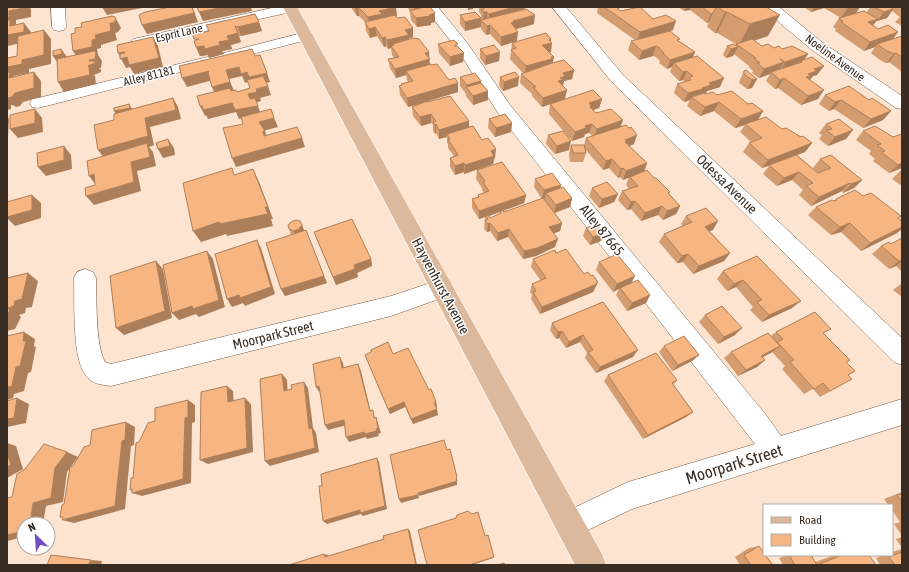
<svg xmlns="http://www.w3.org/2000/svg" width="909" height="572" font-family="'Asap Condensed',sans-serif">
  <rect width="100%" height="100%" fill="#fce4d1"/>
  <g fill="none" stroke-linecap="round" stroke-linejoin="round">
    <g stroke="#745b46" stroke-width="1">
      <path id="minor" d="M51,7H65L66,27L64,30L59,31L54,30L52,27Z
        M276,7L298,8L296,11L291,12L138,46L133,45L131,42L133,39L138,38Z
        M424,7H438L468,44L510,105L766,415L781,436L902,399V425L632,509L569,539L559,535L555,525L559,515L628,482L755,444L498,113L457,49Z
        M552,7H566L623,75L902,338V365L894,362L611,81Z
        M764,7H779L823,43L902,96V109L896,108L812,50L781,24Z
        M306,32L311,33L313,36L311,39L38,108L32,107L30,103L32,99L38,98L220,54Z
        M85,269L93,272L96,278C97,299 95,344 105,362L111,364L391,296L442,279L450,281L453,288L450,295L391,316L111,386C104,385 93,384 88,378C71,362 75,301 74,278L77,272Z"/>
    </g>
    <g stroke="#fff" stroke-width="1">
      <path id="major" d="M283,7H297L602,554L606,565H575Z"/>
    </g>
    <use href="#minor" fill="#fff" fill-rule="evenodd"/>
    <use href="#major" fill="#dcb89c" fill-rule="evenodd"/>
  </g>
  <path fill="#d49c6f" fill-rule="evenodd" d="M351,7H395L397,16L396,17L397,18L413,28V37L409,38V39L429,59L430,64L449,80L458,83V92L427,101V102L469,127L495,158L494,159L493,164L464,174V172L455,175L450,167V158L454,156L448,148V144L447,143V137L439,139L436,133L435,134L433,131V125L431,123L421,126L413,116L412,107L426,102L408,107L400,95L399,86H401V84L408,82L407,80L406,75L396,78L390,68L388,59L394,58L392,55L391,48L388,49L386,46L384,47L377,36L370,38L366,31L365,22L359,16H357L352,9Z
    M408,7H430L435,13V22L431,23V25L417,27L411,20L410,12L409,10Z
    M479,7H525L524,9L534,24L516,29L517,41L551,39V52H549L554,57L552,63L574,70L572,79L564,81L563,85H562L565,99L542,107L532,96V94L520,83L521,74L523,73L510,59L512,43L513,42L501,46L490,34L486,35L481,29V20H482L481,19V27L465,31L460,24V15L481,18V15L479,12Z
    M598,7H620L619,10L620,11L653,19L673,30L661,34L679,41L695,52L693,57L720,87L707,91L705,94L717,95L748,104L763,111L758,119L801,137L812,143L805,152L797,155L818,173H819L813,168L820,159L862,180L854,188L843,193L842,191L811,206L799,195L803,190L792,180L777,186L763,174L769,166L762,168L743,152L749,143L751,142L740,132L745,125L735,128L714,111L700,116L687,106L690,100L684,102L674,93L677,84L685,82L683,80L679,81L670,72L672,67L667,69L659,63L660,61L656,57L653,56L639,60L628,50L631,41L635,40L597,13Z
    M678,7H766L768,36L754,41L762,46L782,49L808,54L804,59L817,75L813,76L810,80L818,99L801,105L778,88L775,89L766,81L770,74L759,78L752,73L753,71L749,67V66L734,54L733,56L726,58L723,55L727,46L736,45V44L717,33H715L707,27L709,22L707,23L690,10L684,11Z
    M804,7H860L856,13L867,12L870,7H902V26L895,22L900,17L892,11L887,18L877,21H876L873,25L878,29L898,32L893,39L902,36V72L889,62L886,63L880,60L871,53L875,47L864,51L835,31L836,29L833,27L839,18H841L824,8L811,12Z
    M255,14L262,31L241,36H239L241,42L231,45L232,49L222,51L224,54L209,58L208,55L200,56L196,47L195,40L193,35L209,31Z
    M438,44L458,46L464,53L463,62L450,66L439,53Z
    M480,49L499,61L485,65L480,58Z
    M744,71L757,79L752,88L747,89L739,83L740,80Z
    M460,77L481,83L488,91V100L473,105L466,96V94L460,86Z
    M500,77L518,86L503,91L499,86Z
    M825,95L891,111L883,120L863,128L834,109L829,111L819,104Z
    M602,99L599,108L593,110L596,113L621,126L634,144L629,146L647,163L644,172L654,178L670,192L669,194L680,206L676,214L663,220L658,215L641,221L631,209L627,210L618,200L622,191L629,189L626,185L629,177L623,180L620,177L618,178L609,168L603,170L585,149L586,153L583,162H570L569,154L571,145H584L586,138L592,136L589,133L585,134L584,137L572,141L549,114L550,104Z
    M489,119L512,123L511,132L495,137L488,128Z
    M826,124L846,139L828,146L819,139L822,135L819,133Z
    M863,131L893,137L902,168L889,173L873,161L875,159L869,154L871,151L856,140Z
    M548,135L569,150L555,154L546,144Z
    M477,170L526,195L524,203L503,211L504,212L542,199L534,187L535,179L561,185L560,188L572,198L570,207L555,213L562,223L560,231L554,233L555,247L536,256L523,259L508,237L497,241L490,231L487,232L484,229L485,217L479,219L472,208V199L478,197V195L484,193L482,190V188L476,179ZM500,212V214L490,218L489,216Z
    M901,170H902V186L892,179Z
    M592,188L618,194L614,202L599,208L589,196Z
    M863,196L901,216L899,218L897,233L861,251L841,232L831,235L808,215L816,207L834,201L836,199Z
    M686,216L713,230L709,231L730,253L724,261L693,274L683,262L677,263L659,242L664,234L683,226L681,224Z
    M300,221L327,283L285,296L281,289L291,235L289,229Z
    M586,228L604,233L601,241L590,245L583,236Z
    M314,232L371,259L372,266L357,273L358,277L336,285Z
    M902,238V272L896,266L889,269L872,254L881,246L891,244Z
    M556,253L584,274L591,276L598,282L593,292L540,314L531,299L532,295L530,292L532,284L541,281L531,267L533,259Z
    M757,256L792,308L762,322L750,310L753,307L736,287L727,291L717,279L723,271Z
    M599,262L650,295L646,303L627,311L616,295L619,289L613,292L596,270Z
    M902,283V297L893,290Z
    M603,302L633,357L596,373L585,358L587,353L580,342L566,348L559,338L556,339L550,330L552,323Z
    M705,315L735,335L718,344L699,322Z
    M776,332L824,334L846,362L848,375L852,379L820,397L813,389L804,394L782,369L785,366L772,352L763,357L765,360L757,367L738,376L724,358L731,352L771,336Z
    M664,346L699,355L692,361L672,371L659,352Z
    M393,354L429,390L436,402L437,407L436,408L438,415L413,424L405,407L390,414L365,355Z
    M608,375L677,380L673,385L693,412L686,417L643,439L604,381Z
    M902,492V536L894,524L900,522L892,510V505H888L884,499Z
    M902,537V548L896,539Z
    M759,546L773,565H740L735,557L749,548Z
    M902,549V565H880L876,558L884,555H892V552Z
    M788,555H811L815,562L832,556V555H869L876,565H783L779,558Z"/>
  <path fill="#ac7f5a" d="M7,7H29L31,9V17L16,20V26L24,23L31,32V41L7,46Z
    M102,7H142V8L107,15Z
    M192,7L194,11L198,22L147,34L142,25Z
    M224,7H251L252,11L203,21L199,12Z
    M355,7H358L359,16H357Z
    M396,7L397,16L382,19L369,26L368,17L379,11Z
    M418,7H427L414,16V8Z
    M468,7H473V9L468,10Z
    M515,7H525L524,13L489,23V14Z
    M686,7H691L690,10L684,11Z
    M814,7H825L824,8L811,12Z
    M854,7H860L856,13L841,18L847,9Z
    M893,9L887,18L877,21L884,12Z
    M484,12H487V21L483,22Z
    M725,12H727L717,33H715Z
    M435,13V22L431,23V25L417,27L416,18Z
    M713,13L709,22L707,23L711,14Z
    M535,15L534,24L513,30L511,23L513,21Z
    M780,15L768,36L739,45L750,24Z
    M115,17L120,26L121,28L118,32L115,33L117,40L101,45V48L97,49L98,55L102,61L101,68H99L101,70V72L94,75L95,76L96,84L64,92L58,82L79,60L73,51L92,40L95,35Z
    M481,18V27L465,31V22Z
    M878,19L871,28L868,22Z
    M676,21L673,30L637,41L640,32Z
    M259,22L262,31L241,36L238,27Z
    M490,25V34L486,35L487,26Z
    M375,27L377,36L370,38L369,29Z
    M413,28V37L409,38V44L394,45L393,44V48L391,46V48L388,49L387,40L405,30Z
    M44,30L51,39V64L29,69V73L13,76L17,81L7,78V67L22,60Z
    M518,32L517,41L501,46V37Z
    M898,32L891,41L877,44L875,47L864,51L870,42Z
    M238,33L241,42L231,45L227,36Z
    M153,37L158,46L163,67L134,74L130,67L126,68L118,53Z
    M385,37L386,46L384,47L382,38Z
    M551,39V43H552L551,52L541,54L542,45L549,40Z
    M229,40L232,49L222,51L224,54L209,58L208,55L200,56L196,47Z
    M656,46L653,56L639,60L642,51Z
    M738,47L733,56L726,58L731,49Z
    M61,49L68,58L59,65L53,56Z
    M429,52L430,68L406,71V75L396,78L395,69L425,53Z
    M500,52L499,61L485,65L486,56Z
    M695,52L691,61L674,63L672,67L667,69L670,60Z
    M464,53L463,62L450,66V57Z
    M896,53L889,62L886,63L894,54Z
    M808,54L802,63V62L800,61L797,65L780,71L785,62Z
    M554,57L552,66L525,76L526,66Z
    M784,62L779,71L771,72L770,74L759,78L764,69Z
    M824,66L817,75L813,76L810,80L800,86L808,74L814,69Z
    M239,67L247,72L251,81L245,83L242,76L229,79L234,91L216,96L212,87L226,70Z
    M574,70L572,79L564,81L563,85L561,86L558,81L563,73Z
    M209,71L213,80L187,87L182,78Z
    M687,71L683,80L679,81L683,72Z
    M34,72L41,81V97L23,102L20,106L16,107L13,105H11V109L7,110V97L15,93Z
    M267,73L270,82L253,86L249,77Z
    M519,77L518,86L503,91L504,82Z
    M724,78L720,87L707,91L706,94L699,96L691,97L690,100L684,102L688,93L702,88L709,83Z
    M784,78L778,88L775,89L780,80Z
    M757,79L752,88L747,89L752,80Z
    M481,81V90L466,87L467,85Z
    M458,83V92L408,107L407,98Z
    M268,86L271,95L260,98L261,101L252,104L248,94L256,89Z
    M567,90L565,99L542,107L543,98Z
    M824,90L818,99L801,105L808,96Z
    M488,91V100L473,105V96Z
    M173,98L178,107L181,119L150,127L154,145L149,147L153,152L156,166L137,171L141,191L94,205L86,196L134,182L105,159L98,150Z
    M602,99L599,108L590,111L589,103Z
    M841,100L834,109L829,111L835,102Z
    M719,102L714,111L700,116L705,107Z
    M232,103L258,106L261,115L239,119L236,112L208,119L206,115L205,116L200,106Z
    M129,104L135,113L121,120L114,111Z
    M35,109L42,118L43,132L18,138L10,129Z
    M763,111L758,120L745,124V125L735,128L741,119Z
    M891,111L883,120L863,128L871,119Z
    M431,114V123L421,126L420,117Z
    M7,116L9,119L8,136H7Z
    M274,118L278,127L263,131L259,122Z
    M623,120L620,129L594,138L597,129Z
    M469,121V130L447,134V137L439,139V130Z
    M512,123L511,132L495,137L496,128Z
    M436,124V133L435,134V125Z
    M592,124L589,133L585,134L584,137L572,141L575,132L585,126Z
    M853,130L846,139L828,146L835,137Z
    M263,131H265L268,139V145Z
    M637,135L634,144L625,148V140Z
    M302,138L305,147L236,167L232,158Z
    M168,139L174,148L175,155L163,158L158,149Z
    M571,141L569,150L555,154L557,146Z
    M812,143L805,152L762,168L768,160Z
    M64,146L71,155L72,169L46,176L38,167Z
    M496,149L495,158L494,159L493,164L464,174L465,165L491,151Z
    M612,159L609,168L603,170L606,161Z
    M464,163V172L455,175V166Z
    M647,163L644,172L623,180L626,171Z
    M902,163V168L889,173L898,165Z
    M623,168L620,177L618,178L621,169Z
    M253,169L259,182L273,219H271L273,226L227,236L226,234L201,242L193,231Z
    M799,172L792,180L777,186L784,178Z
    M94,174L96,185L89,176Z
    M862,180L854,188L843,193L851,184Z
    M850,183L842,191L811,206L819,197Z
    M561,185L559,193H546L545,198L542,199L544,190Z
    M618,194L614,202L599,208L602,199Z
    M32,195L41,203V218L15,226L7,218V217Z
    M526,195L524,203L486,217V216L485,217L479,219V211Z
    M572,198L570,207L554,213L556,205Z
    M635,201L631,209L627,210L631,202Z
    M662,206L658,215L641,221L645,213Z
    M680,206L676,214L663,220L667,211Z
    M718,221L713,230L699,235L705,227Z
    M490,223V231L487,232L488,224Z
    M562,223L560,231L547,236L549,227Z
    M850,223L841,232L831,235L840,227Z
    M302,225L305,233L297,239L294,231Z
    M902,227V229L897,233L861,251L870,243Z
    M509,229L508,237L497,241L498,233Z
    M604,233L601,241L590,245L593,237Z
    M558,239L555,247L536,256L523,259L524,251Z
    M257,240L261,248L275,294L245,306L243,303L232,307L227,299L239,295Z
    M207,251L213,259L225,307L199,317L196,314L179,320L172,313Z
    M730,253L724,261L693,274L699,266Z
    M688,254L683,262L677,263L682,256Z
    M371,259L372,266L357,273L358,277L336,285L333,277L354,265Z
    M902,260V261L896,266L889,269L899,261Z
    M156,261L163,269L172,318L124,335L116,328Z
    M28,273L38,281L32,307L26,308L25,313L19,315L21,317L15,329L7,331V316L8,308L15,301Z
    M324,276L327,283L285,296L281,289Z
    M635,276L631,284L620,288L619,289L613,292L617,284Z
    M743,280L736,287L727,291L734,284Z
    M598,282L593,292L540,314L542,307Z
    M650,295L646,303L627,311L632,303Z
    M801,301L792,308L762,322L769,315Z
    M742,328L735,335L718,344L724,337Z
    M562,331L559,338L556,339L558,332Z
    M24,332L35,339L34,346L36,347L31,372L28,373L24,391L14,394L13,398L7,400V387L23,341Z
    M583,335L580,342L566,348L569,342Z
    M780,346L771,353L753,362L761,356Z
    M638,350L633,357L596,373L600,367Z
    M699,355L692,361L672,371L678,365Z
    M340,357L343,363L345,375L342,368Z
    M765,360L757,367L738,376L746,370Z
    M358,364L361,371L372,417L370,411Z
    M282,374L287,380L288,397L284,391Z
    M304,382L308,388L313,428L316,433L319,452L270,466L265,461L309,429Z
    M227,386L233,391L234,408L228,402Z
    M319,386L320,393L316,387Z
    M17,398L29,404L26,423L7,427V419Z
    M245,398L251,404L253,452L208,464L200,460Z
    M188,400L195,405V422L192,423L191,483L142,496L132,493L136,492L130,490L132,489L185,418Z
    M404,402L405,407L390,414L388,409Z
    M436,402L437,407L435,408L434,403Z
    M437,409L438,415L413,424L411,419Z
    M693,412L686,417L643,439L648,435Z
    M376,417L378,423L381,433L378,434L379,436L367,439L366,437L349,442L346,437L376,429Z
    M344,420L347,425L328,430L325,425Z
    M126,422L135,427L134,445L131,446L125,509L74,523L62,520L67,519L60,517L122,441Z
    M7,443L16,446L23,469L7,478Z
    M67,452L78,457L67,472L63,502L46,506L43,524H30L33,503L55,468Z
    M377,458L379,462L387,509L363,516L361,514L327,524L323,521Z
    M457,477V485L419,496L418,493Z
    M418,495L419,498L401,503L399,499Z
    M408,529L410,531L417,565H416Z
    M24,531V537L7,541V535Z
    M324,554L328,555L329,558L325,557Z
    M494,557L493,558L472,565H469Z
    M91,560L102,561L101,565H88Z"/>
  <path fill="#f6b581" stroke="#ac7f5a" d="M7,7H24V8L9,11V17L7,18Z
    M170,7H192L194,13L142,25L139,15L145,12Z
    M197,7H224L199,12Z
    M358,7H396L379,11L382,14L368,17Z
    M424,7H430L435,13L429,15L431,16L416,18L410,11Z
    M483,7H515L489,14L487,12H484L481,10L484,9Z
    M604,7H620L617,8L620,11L640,7L653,19L666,15L676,21L640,32Z
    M702,7H716L713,13L711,14Z
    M718,7H766L780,15L750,24L727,12H725Z
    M844,7H854L847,9Z
    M874,7H890L893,9L884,12Z
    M526,9L535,15L513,21L514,22L511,23L518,32L501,37L490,25L487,26L481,20Z
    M864,11L878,19L868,22L878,29L888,25L898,32L870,42L841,22L843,21L839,18Z
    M475,12L481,18L465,22L460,15Z
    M255,14L259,22L238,27L235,26L238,33L227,36L229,40L219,42L220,45L205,49L204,46L196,47L194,41L199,39H194L193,35L209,31L206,25Z
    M395,15L397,18L405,17L413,28L405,30L409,35L387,40L385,37L382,38L375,27L369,29L365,22Z
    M112,16L115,17L116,19L113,23H110L111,31L95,35L96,39L92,40V47L73,51L71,34L75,33V28L82,27L81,23Z
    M7,20H10V26L24,23V32L7,35Z
    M44,30V55L22,60V64L7,67V58L17,56L18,36Z
    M670,31L680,39L677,40L695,52L670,60L663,53H664L659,48H660L656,46L642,51L631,41Z
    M546,33L551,39L549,40L552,43L542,45L554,57H551L552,59L526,66L511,50L516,48L512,43Z
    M902,36V57L896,53L894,54L887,51L877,44Z
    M153,37L159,58L129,65L127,57L120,59V54L125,53V52L118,53L117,45Z
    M413,38L419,39L429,52L425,53L430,59L395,69L388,59L399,57L391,46L394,45L393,44Z
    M752,39L762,46L768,44L774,48L779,46L782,49L792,46L808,54L785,62L780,59L784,62L764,69L757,63H760L754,58H756L736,44Z
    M454,40L458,44L454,46H457L464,53L450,57L438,44Z
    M734,44L738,47L731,49L727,46Z
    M494,45L500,52L486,56L480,49Z
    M61,49L62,54L53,56V51Z
    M252,49L255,56L260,55L267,73L249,77L247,72L241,74L239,67L226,70L230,82L212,87L208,73L209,71L182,78L179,66Z
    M94,51L96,52L95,59L89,60V61H95V63L88,66L89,67L90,75L58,82L57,59Z
    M697,56L724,78L709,83L711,85L702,88L703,89L688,93L677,84L691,80L689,78L693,76L687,71L683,72L674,63Z
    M812,57L824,66L814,69L817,71L808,74L810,76L806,77L824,90L808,96L784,78L780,80L771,72L802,62L800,61Z
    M564,60L574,70L563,73L565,76L560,78L563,80L558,81L567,90L543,98L533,87H536L521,74L552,63Z
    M431,64V65L437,64L449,80L455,78L458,83L407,98L399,86L402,85L401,84L413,81L406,71Z
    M746,70L757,79L752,80L744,74V71Z
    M10,72L9,78L34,72V88L15,93L12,97L8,98L7,97V73Z
    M515,72L519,77L504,82L500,77Z
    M475,73L481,81L467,85L460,77Z
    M263,76L268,86L256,89L257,92L248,94L250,99L255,98L258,106L235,110L232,103L203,110L202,106H200L197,96L230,88L231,91L236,90L237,92L250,88L247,80Z
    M481,83L488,91L473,96L466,87Z
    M849,86L869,100L872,98L891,111L871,119L841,100L835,102L825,95Z
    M593,90L602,99L589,103L591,106L590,107L596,113L611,109L623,120L597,129L592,124L585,126L586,128L575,132L550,104Z
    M732,91L748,104L752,103L763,111L741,119L719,102L705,107L691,97L704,93L706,94L713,92L717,95Z
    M450,96L469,121L439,130L436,124L435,125L433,122L436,121L431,114L420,117L412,107L427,101V102Z
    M173,98L176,110L145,118L148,136L98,150L94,125L114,120V114Z
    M129,104L130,108L114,111V108Z
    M35,109V123L10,129V115Z
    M271,109L274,118L259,122L265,131H263L264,136L297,127L302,138L232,158L223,128L243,124L241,117Z
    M505,114L512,123L496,128L489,119Z
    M766,117L782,129L786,128L801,137L803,136L812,143L768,160L749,143L762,138L745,124Z
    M839,119L853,130L835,137L826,130L832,129L826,124Z
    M626,125L629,128L631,127L637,135L625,140L627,142H625L647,163L626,171L623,168L621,169L612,159L606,161L586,138Z
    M473,126L482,140L488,138L496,149L491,151L494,156L465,165L464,163L455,166L450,158L458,155L448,139H450L447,134Z
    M875,126L893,137L902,134V163L898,165L881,152L885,151L877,145L881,144L863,131Z
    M563,131L571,141L557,146L548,135Z
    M168,139L170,146L158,149L156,143Z
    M147,143L150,157L131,162L134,182L86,196L85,188L95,185L94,174L89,176L87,161Z
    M571,145H584L586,153H573Z
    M64,146V160L38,167L37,153Z
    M796,155L818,173L831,168L820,159L831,155L862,180L851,184L850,183L819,197L806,186L813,183L799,172L784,178L769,165Z
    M502,162L526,195L479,211L472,199L479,197L478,195L489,191L483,182L485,181L477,170Z
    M232,168L234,175L253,169L268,207H265L268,214L220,224L219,222L193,231L183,183Z
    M647,170L654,178H656L670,192L668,193L680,206L667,211L662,206L645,213L635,201L631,202L622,191L638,186L630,177Z
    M552,173L561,185L544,190L535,179Z
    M607,182L618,194L602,199L592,188Z
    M563,187L572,198L556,205L546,193Z
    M855,190L863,196L871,193L901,216L898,218L902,221V227L870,243L850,223L840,227L816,207L832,200L834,201L837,200L836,199Z
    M32,195V210L7,217V202Z
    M543,198L562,223L549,227L558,239L537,248L524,251L509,229L498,233L490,223L488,224L485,221L488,219L486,216L488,215L490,218L501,213L500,212L503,210L504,212Z
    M706,208L718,221L705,227L730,253L699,266L688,254L682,256L664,234L692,222L686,216Z
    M352,219L371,259L354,265L355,269L333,277L314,232Z
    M296,220L300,221L302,225L299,229L294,231L289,229L288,225L291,222Z
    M596,224L604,233L593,237L586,228Z
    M306,230L324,276L281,289L266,243Z
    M902,238V260L899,261L881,246L889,242L891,244Z
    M257,240L271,287L240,298L239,295L227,299L215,254Z
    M566,249L584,274L588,272L591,276L593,275L598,282L596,283L597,284L542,307L533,292L536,291L532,284L546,278L533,259L555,250L556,253Z
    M207,251L219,300L193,309L192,306L172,313L163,265Z
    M617,254L635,276L617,284L599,262Z
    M757,256L801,301L769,315L757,302L762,300L743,280L734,284L723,271Z
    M156,261L165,311L116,328L110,276Z
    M28,273L22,299L15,301L14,306L8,308L10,310L7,316V278Z
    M638,280L650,295L632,303L620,288Z
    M603,302L638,350L600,367L588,352L593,350L583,335L569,342L562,331L558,332L552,323Z
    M722,306L742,328L724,337L705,315Z
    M815,312L831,329L823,333L850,360L846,362L855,371L848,375L852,379L830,391L823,383L814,389L790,362L794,360L777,342L783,339L776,332Z
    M24,332L23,341H26L20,366L16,367L12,386L7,387V336Z
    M768,333L780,346L761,356L765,360L746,370L731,352Z
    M684,336L699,355L678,365L664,346Z
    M388,342L393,354L408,348L429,390L431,389L436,402L434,403L437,409L411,419L404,402L388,409L365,355L371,352V350Z
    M656,353L677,380L672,383L693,412L648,435L608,375Z
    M340,357L342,368L358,364L370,411L373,410L374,418L376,417L378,428L376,429L377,431L365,434L364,432L346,437L344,420L325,425L319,386L316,387L313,364Z
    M282,374L284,391L292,389L291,385L304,382L309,429L312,428L315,448L265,461L260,379Z
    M227,386L228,402L245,398L247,448L200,460L201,392Z
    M17,398L14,418L7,419V401Z
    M188,400V417L185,418L183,479L132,493V489L130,490L131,478H133L136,443L139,442L148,423L155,421V408Z
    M126,422L125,440L122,441L115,506L62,520L63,517H60L62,505L64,504L70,467L73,466L84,447L90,445L92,430Z
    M444,440L447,450L450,449L457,477L456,478L457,481L418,493V495L399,499L390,455Z
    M44,444L67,452L55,468L51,498L33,503L30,524H24V531L7,535V498L12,497L17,474L25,469Z
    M7,453L11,465L7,467Z
    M377,458L385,506L360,513V510L323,521L319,486H322L321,474Z
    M902,494V502L897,495Z
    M468,511L472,514L478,512L485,536L488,535L494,557L469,565H427L418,530L456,518L457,515Z
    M408,529L416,565H289L324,554L325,557L384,539L383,536Z
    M759,546L764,553V555H765L773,565H749L750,564L744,555Z
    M902,552V565H895L889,557Z
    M51,555L91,560L88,565H47Z
    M794,555H811L817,565L842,555H869L876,565H795L790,557Z
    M504,563L505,565H497Z"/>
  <g text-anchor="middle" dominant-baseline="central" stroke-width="3" stroke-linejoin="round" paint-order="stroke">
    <g font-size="12" fill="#382c23" stroke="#fff">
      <text transform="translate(179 33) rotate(-13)">Esprit Lane</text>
      <text transform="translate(835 58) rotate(36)">Noeline Avenue</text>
      <text transform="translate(149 76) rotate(-14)">Alley 81181</text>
    </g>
    <g font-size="14" fill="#382c23" stroke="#fff">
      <text transform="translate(727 184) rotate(44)">Odessa Avenue</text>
      <text transform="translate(602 230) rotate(51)">Alley 87665</text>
      <text transform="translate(441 286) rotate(62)">Hayvenhurst Avenue</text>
      <text transform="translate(273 335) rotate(-14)">Moorpark Street</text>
    </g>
    <g font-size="17" fill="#382c23" stroke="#fff">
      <text transform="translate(734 464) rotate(-17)">Moorpark Street</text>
    </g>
  </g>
  <rect width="909" height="572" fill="none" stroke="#382c23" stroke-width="16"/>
  <rect x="763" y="504" width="130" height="52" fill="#ffffff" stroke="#afaba7"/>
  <rect x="771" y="517" width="20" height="6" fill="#dcb89c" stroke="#afaba7"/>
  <text x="799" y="524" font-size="12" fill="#382c23">Road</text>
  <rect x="771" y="534" width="20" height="12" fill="#f6b581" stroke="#afaba7"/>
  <text x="799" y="544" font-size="12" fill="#382c23">Building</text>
  <g transform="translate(36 536) rotate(335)"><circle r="19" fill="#ffffff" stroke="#afaba7"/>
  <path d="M0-3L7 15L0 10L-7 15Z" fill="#744cc4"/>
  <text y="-6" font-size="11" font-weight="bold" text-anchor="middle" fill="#382c23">N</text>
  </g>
</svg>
